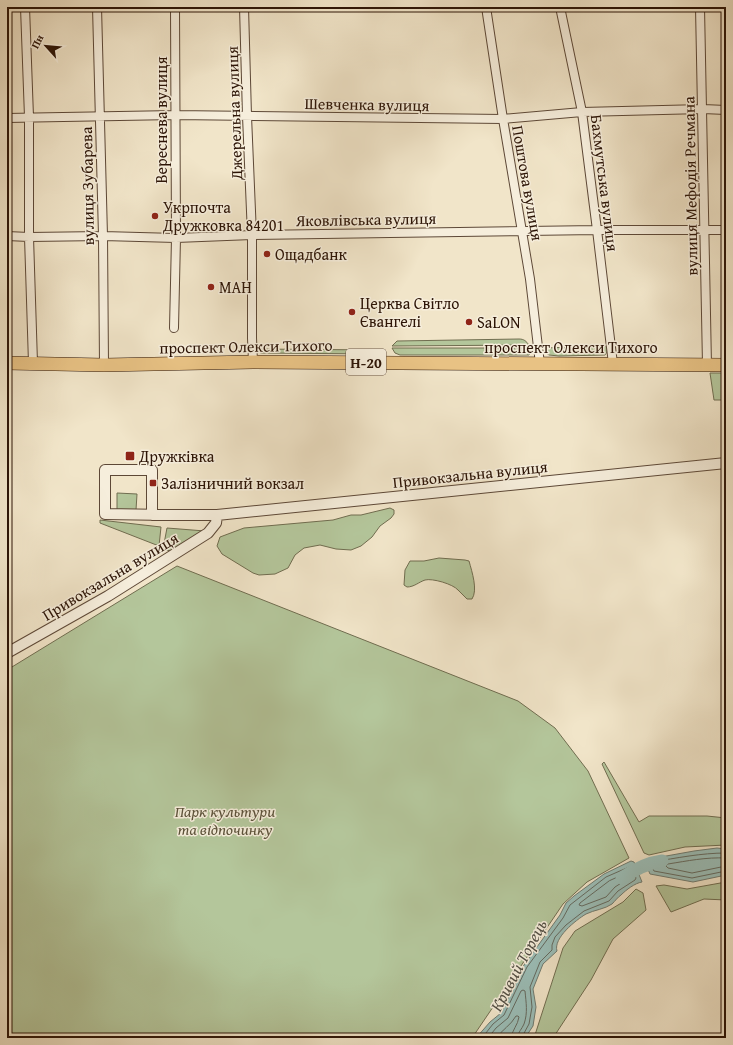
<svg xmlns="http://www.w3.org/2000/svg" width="733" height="1045" font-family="'Gentium Book Plus',serif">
  <rect width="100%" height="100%" fill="#f1e5c9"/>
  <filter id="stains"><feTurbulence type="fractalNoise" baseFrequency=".005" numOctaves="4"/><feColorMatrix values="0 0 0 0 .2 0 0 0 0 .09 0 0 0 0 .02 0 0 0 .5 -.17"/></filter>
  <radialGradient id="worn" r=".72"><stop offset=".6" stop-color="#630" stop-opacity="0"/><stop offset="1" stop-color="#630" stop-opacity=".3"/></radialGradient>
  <path fill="#b4c69b" stroke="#706d50" d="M519,339C524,339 526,341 529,345L392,346L397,341Z
    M607,346V352L605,355L559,356L549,355L546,353L544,348Z
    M392,348H531V353L529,355H400L395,353Z
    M256,349L380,350L376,354L261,353L257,351Z
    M710,373H726V400H714Z
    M117,493L137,494L136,510H117Z
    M390,508L394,510V514L391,518L380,526L372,537L361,546L351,550L336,549L320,545L304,548L295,555L288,568L275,574L259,575L253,573L222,554L217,546L220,537L244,528L333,520L351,515H361Z
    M100,520L161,527L159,546L100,523Z
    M167,528L205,531L174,552L163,549Z
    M439,558L465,560L469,561C472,572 478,590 472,599H467C464,596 461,593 458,590C453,584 432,578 425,580C419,582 414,587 407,587L404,585L405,570L410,561H424Z
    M177,566L518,701L555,728L588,771L629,858L587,882L563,904L472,1038H7V670Z
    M604,762L639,822L649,816H707L726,818V845L685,847L649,855L644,853L602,764Z
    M726,882V900L704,899L671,912L656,886L664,885L687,889Z
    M636,889L643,893L646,910L613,939L591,980L553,1038H534L563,948L575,931L623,902Z"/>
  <path fill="#9bbfb9" stroke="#6f7b71" d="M717,848L726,849V875L693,882L650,874L644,860L694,851Z
    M631,861L634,862L642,882C635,883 626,890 621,895C618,897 615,901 612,904C605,909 594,910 586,914C576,920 553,938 557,951L543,964L533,989L536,1007L533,1026L525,1038H476L490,1022L501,1013L524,965L560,915L566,903L574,896L604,874Z"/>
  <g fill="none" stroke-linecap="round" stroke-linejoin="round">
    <path stroke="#646a60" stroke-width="1" d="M726,853C701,853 677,858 652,862L650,864L654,871L692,878L726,871
      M726,858C706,857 687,861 668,864L666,866L668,868L692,873L726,866
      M627,873L629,874V878L615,887L606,897L582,906L579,905L580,903L609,881Z
      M482,1038L493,1024L504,1015L527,967L563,918L570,905L606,877L629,867H631L636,878L635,880L618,891L609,901L584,911L566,925L555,937L552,945V950L540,962L530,987L532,1007L529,1024L523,1035L522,1038
      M488,1038L496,1028L508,1018L521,991L523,990L525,991C526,1002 528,1013 524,1024C522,1029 518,1032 517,1038
      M496,1038C502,1030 511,1025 516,1016H518L519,1017C518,1025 512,1030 511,1038"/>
    <path stroke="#9bbfb9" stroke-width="13" d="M622,878C635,869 647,863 662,861"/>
    <g stroke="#5d4837" stroke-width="10">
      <path id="minor" d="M25,7L29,117V237L33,363
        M97,7L103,236L104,365
        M244,7L247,116L252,235V338L253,362
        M486,7L503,119L530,279L540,364
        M560,7L582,112L597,230L613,364
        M700,7L707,365
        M7,118L175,115L503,119L582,112L703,109L726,110
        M7,236L29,237L103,236L176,238L252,235L597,230H726
        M174,328L176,238L175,7"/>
    </g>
    <g stroke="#5d4837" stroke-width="12">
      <path id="tertiary" d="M217,515L726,463
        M7,653L108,596L208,533L216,523L217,515H168L105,514V470H152V515"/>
    </g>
    <g stroke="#2c1406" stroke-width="14">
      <path id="primary" d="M7,363L104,365L253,362L726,365"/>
    </g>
    <use href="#minor" stroke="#f6eedc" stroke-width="8"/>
    <use href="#tertiary" stroke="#f6eedc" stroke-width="10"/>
    <use href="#primary" stroke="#e8c284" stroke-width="13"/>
  </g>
  <g fill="#8f2418" stroke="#f6eedc" stroke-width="1.5">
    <circle cx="155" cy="216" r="4"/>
    <circle cx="267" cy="254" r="4"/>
    <circle cx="211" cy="287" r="4"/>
    <circle cx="352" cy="312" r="4"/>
    <circle cx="469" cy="322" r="4"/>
    <rect x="125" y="451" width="10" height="10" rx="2"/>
    <rect x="149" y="479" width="8" height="8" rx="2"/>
  </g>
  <g text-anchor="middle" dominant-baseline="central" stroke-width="3" stroke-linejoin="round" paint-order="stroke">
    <rect fill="#f6eedc" stroke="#695546" stroke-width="1" x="346" y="349" width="40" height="26" rx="3"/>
    <g font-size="15" font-weight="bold" fill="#2c1406">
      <text x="366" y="362">Н-20</text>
    </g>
    <g font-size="16" fill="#2c1406" stroke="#f6eedc">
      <text transform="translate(367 104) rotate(1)">Шевченка вулиця</text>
      <text transform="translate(234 113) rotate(-92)">Джерельна вулиця</text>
      <text transform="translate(161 120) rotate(-90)">Вереснева вулиця</text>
      <text transform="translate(528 183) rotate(80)">Поштова вулиця</text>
      <text transform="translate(605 183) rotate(83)">Бахмутська вулиця</text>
      <text transform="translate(87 186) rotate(-91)">вулиця Зубарева</text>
      <text transform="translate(690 186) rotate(-91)">вулиця Мефодія Речмана</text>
      <text transform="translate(366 219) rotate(-1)">Яковлівська вулиця</text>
      <text transform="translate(246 346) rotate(-1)">проспект Олекси Тихого</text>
      <text x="571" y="347">проспект Олекси Тихого</text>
      <text transform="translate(470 474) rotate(-6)">Привокзальна вулиця</text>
      <text transform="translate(110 576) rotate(-31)">Привокзальна вулиця</text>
    </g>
    <g font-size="16" fill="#2c1406" stroke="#f6eedc" text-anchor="start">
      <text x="163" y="207">Укрпочта<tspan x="163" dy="18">Дружковка 84201</tspan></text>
      <text x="275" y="254">Ощадбанк</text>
      <text x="219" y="287">МАН</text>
      <text x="360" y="303">Церква Світло<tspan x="360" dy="18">Євангелі</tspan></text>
      <text x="477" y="322">SaLON</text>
      <text x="139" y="456">Дружківка</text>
      <text x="161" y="483">Залізничний вокзал</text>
    </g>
    <g font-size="16" font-style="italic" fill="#5c523a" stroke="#f6eedc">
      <text x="225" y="811">Парк культури<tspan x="225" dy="18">та відпочинку</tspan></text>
    </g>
    <g font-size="17" font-style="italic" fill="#535045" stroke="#f6eedc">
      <text transform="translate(518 965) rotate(-62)">Кривий Торець</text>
    </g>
  </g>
  <rect width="733" height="1045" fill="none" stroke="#f1e5c9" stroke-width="24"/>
  <rect x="8" y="8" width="717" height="1029" fill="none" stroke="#2c1406" stroke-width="2"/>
  <rect x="12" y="12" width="709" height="1021" fill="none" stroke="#2c1406"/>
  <g transform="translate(46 46) rotate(297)" stroke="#f6eedc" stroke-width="3" paint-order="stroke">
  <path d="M0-3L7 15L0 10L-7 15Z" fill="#2c1406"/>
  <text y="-6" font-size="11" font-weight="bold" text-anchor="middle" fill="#2c1406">Пн</text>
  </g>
  <rect width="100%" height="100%" filter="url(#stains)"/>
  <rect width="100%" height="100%" fill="url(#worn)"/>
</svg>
